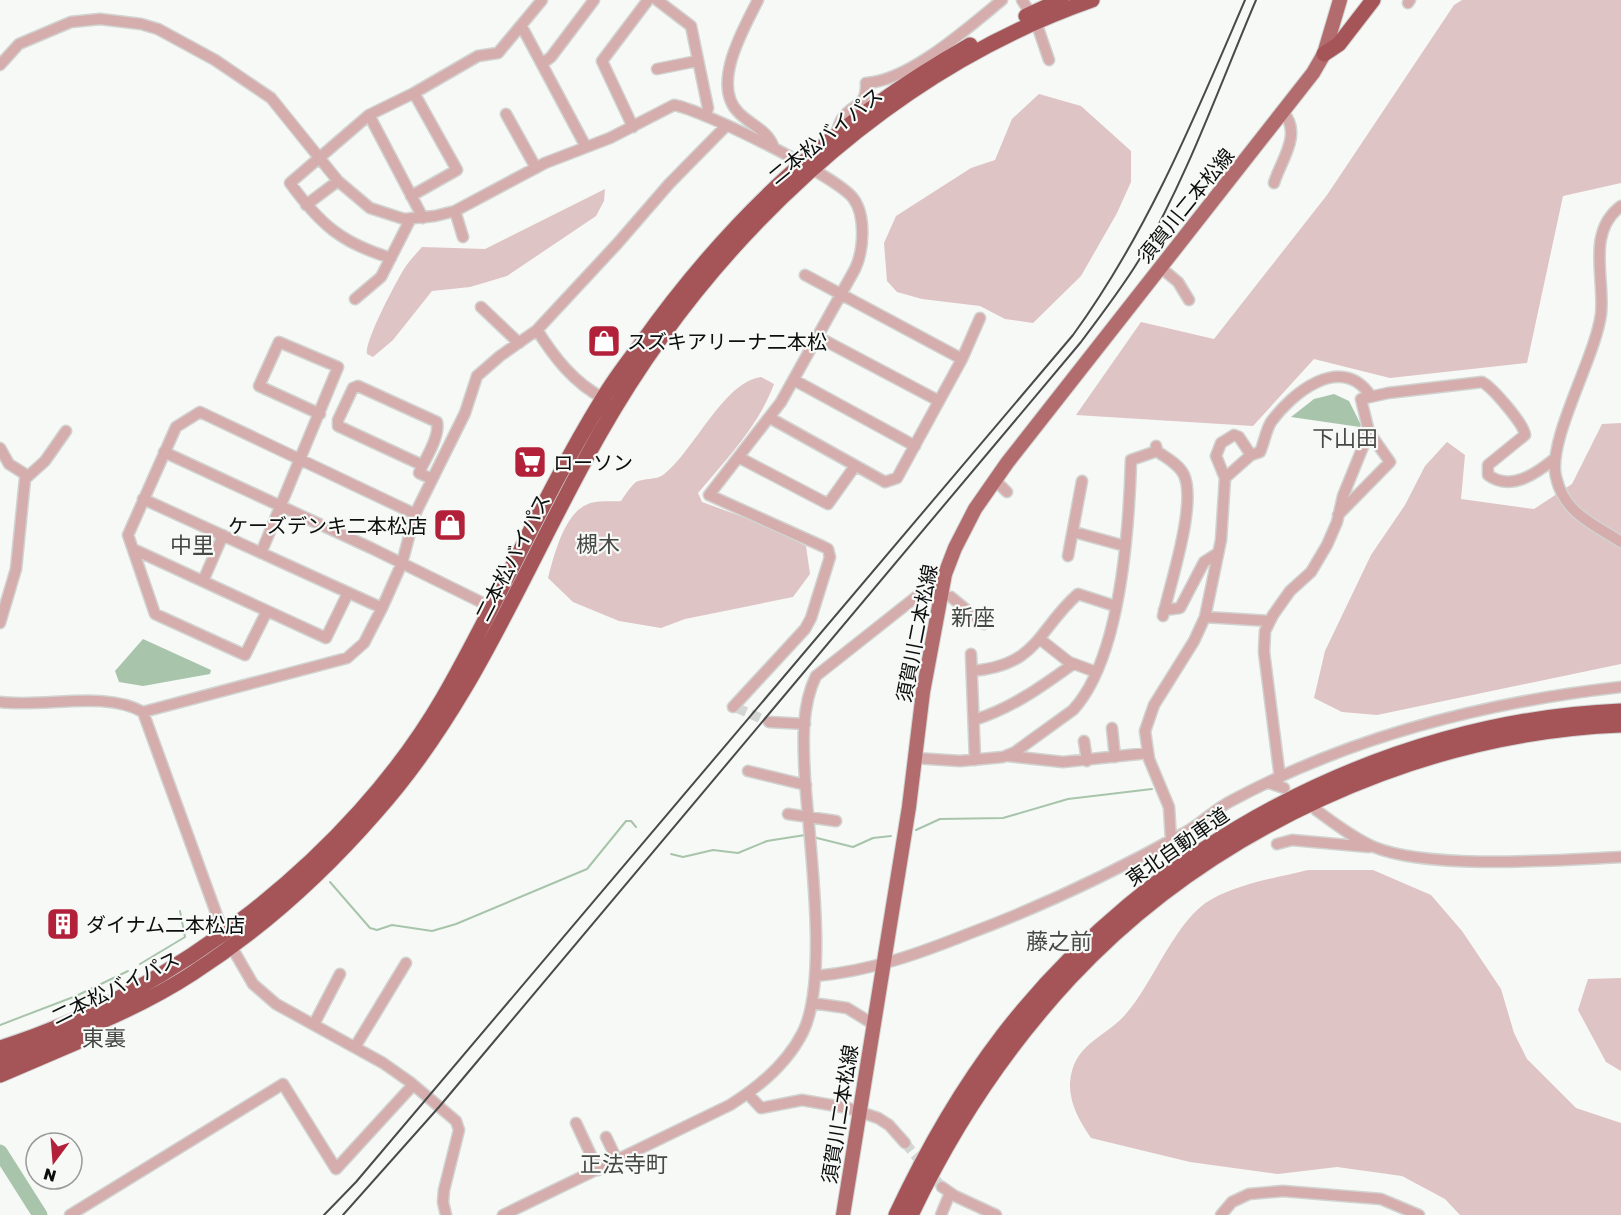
<svg xmlns="http://www.w3.org/2000/svg" width="1621" height="1215" font-family="'Golos Text','Noto Sans JP',sans-serif">
  <rect width="100%" height="100%" fill="#f6f9f6"/>
  <path fill="#dec4c4" d="M1462,0H1621V183L1563,196L1527,363L1390,378L1314,359L1253,426L1076,415L1141,322L1214,339L1327,195L1454,5Z
    M1039,94L1081,106L1131,151V182L1117,213L1081,276L1033,323L1005,319L980,306L922,299L897,292L887,281L884,243L896,216L971,168L995,160L1012,119Z
    M605,189L604,201L596,216L507,276L470,287L432,291L393,340L373,357L367,354C364,342 396,282 404,269C409,261 416,254 422,247L485,249Z
    M761,377L774,384C758,427 727,458 698,493L702,502L762,524L806,546L810,574L793,597L685,619L661,628L619,621L573,602L548,578C554,556 564,513 588,504C597,500 611,502 621,501C625,495 631,486 636,482C644,478 656,480 663,475C693,453 723,382 761,377Z
    M1621,423V664L1377,715L1342,712L1314,698L1325,651L1371,555L1405,505L1425,466L1447,442L1465,455L1461,499L1534,509L1572,484L1602,424Z
    M1308,870H1373L1431,895L1462,931L1501,989L1514,1033L1527,1059L1576,1108L1621,1123V1215H1460L1445,1199L1402,1176L1337,1167L1278,1174L1190,1162L1091,1138C1080,1122 1069,1103 1070,1083C1073,1044 1103,1039 1125,1015C1153,984 1176,918 1212,899C1241,883 1276,878 1308,870Z
    M1621,978V1071L1606,1062L1578,1010L1588,979Z"/>
  <path fill="#a8c4ab" d="M1334,394L1349,401L1361,425L1360,427L1291,417L1314,399Z
    M143,639L211,670L210,674L143,686L119,682L115,671Z"/>
  <g fill="none" stroke-linecap="round" stroke-linejoin="round">
    <path stroke="#a8c4ab" stroke-width="2" d="M916,830L940,819L1003,818L1068,799L1152,789
      M813,837L853,847L873,838L891,836
      M671,854L683,857L713,850L738,853L767,841L805,835
      M330,882L370,928L377,930L392,925L432,931L456,924L587,869L626,821H631L636,827
      M140,964L185,937L180,911
      M0,1025L76,996L128,971"/>
    <path stroke="#a8c4ab" stroke-width="15" d="M0,1152L40,1215"/>
    <path stroke="#d3d6d3" stroke-width="10" stroke-dasharray="10 5" stroke-linecap="butt" d="M737,708L769,722
      M905,1143L942,1187"/>
    <g stroke="#d1d3d1" stroke-width="13">
      <path id="minor" d="M657,0L691,26L708,108L705,116
        M758,0C744,28 710,85 739,113C752,126 768,130 774,148
        M1022,0L1036,22L1049,60
        M1408,3L1410,0
        M522,27L586,147
        M543,63L551,57L594,0
        M0,65L19,44L71,22L100,19L141,24L158,29L215,60L271,98L338,181L370,208L404,219L435,216L455,211L545,163L610,138L674,105C703,110 836,176 853,198C866,215 864,250 855,269L781,402L709,495L822,546L828,549L830,557L811,618L805,629L733,707
        M657,69L697,61
        M506,114L536,168
        M369,115L423,218
        M633,127L602,61L648,0
        M836,134C838,129 839,123 842,119C852,103 867,108 866,83C909,81 969,27 1002,0
        M1274,183C1281,160 1302,135 1284,113
        M411,196L457,170L414,93
        M306,205L338,181
        M1621,206C1586,232 1605,278 1601,314C1595,359 1547,440 1556,477C1564,513 1592,523 1621,542
        M455,211L463,237
        M391,258C341,243 320,224 290,183L369,115L414,93L478,56L498,53L542,0
        M1160,267L1178,282L1189,300
        M355,299L381,277L411,218
        M481,307L519,343
        M537,330C554,357 574,383 603,398
        M818,337L939,401
        M962,359L980,318
        M794,380L915,446
        M770,418L885,482L897,478L962,359L805,275
        M1156,446L1157,451C1166,458 1179,464 1184,475C1197,504 1170,584 1163,616
        M0,448L9,464L28,476
        M164,452L371,548L491,607
        M740,458L828,504L855,466
        M422,465L338,426V420L353,388L358,386L437,422C440,437 425,459 419,473L432,479
        M1225,478L1216,456L1221,443L1234,435L1239,437L1251,455
        M995,480L1007,492
        M143,499L382,608
        M1338,515L1390,462L1369,432
        M1074,532L1125,546
        M133,549L326,638L348,593
        M261,553L338,367L279,342L259,386L320,414
        M1068,556L1082,481
        M203,581L223,535
        M951,597L984,624
        M1164,610L1180,608L1204,562L1218,553
        M267,611L245,655L155,614L128,535L176,427L200,412L415,514
        M1205,617L1270,621
        M0,623L16,569L25,479L45,461L66,431
        M1041,640L1069,662L1096,672
        M971,654L975,760
        M972,671C1039,665 1037,630 1078,594L1115,606
        M0,702C44,708 104,690 143,712L223,932L253,984L276,1004L383,1063L410,1082L456,1121L459,1130L444,1190L443,1202L446,1215
        M143,712L347,658L364,643L382,608L402,563L415,514L465,413L477,376L500,356L537,330L617,244L669,184L726,126
        M974,720C1012,708 1041,687 1073,664
        M769,722L805,724
        M1112,728L1115,757
        M1084,741L1087,761
        M1008,756L1063,762L1148,753
        M915,758L960,761L1003,757L1015,752L1073,710C1121,658 1129,528 1131,460L1157,451
        M748,771L806,785
        M1280,778L1264,652L1265,631L1273,615L1290,591L1311,572L1327,545L1337,522L1343,496L1369,432L1361,399L1388,393L1482,382C1492,387 1524,424 1525,435L1488,465V475C1511,492 1537,473 1554,459
        M1269,783L1284,788
        M1316,810C1334,823 1353,838 1374,847C1430,870 1558,860 1621,857
        M788,814L836,821
        M1171,840L1169,807L1149,759L1145,731L1154,705L1194,641L1205,617L1221,540L1225,478L1251,455L1260,452C1264,443 1266,430 1271,422C1292,393 1341,353 1370,395
        M1277,844L1292,840L1369,847
        M816,976C870,971 918,954 968,934C1043,906 1116,871 1186,832C1202,823 1215,809 1231,801C1350,737 1487,702 1621,687
        M812,1003L847,1008L873,1024
        M314,1024L340,974
        M355,1047L406,963
        M748,1094L761,1108L802,1100L848,1108L878,1118L889,1125L905,1143
        M576,1123L598,1170
        M606,1137L617,1160
        M942,1187L955,1196L996,1215
        M70,1215L283,1084L336,1169L413,1085
        M503,1215L730,1105C759,1087 787,1064 803,1032C829,979 809,842 805,779C803,745 801,706 816,676L945,574
        M941,1215L950,1193
        M1221,1215L1232,1202L1249,1194L1283,1191L1381,1199L1419,1215"/>
    </g>
    <g stroke="#d1d3d1" stroke-width="16">
      <path id="major" d="M843,1215L909,807L923,692L945,574L955,548L975,509L1007,463L1313,73L1324,54L1340,0"/>
    </g>
    <g stroke="#d1d3d1" stroke-width="17">
      <path id="highway" d="M1026,16L1061,0
        M1324,54L1339,44L1373,0
        M0,1048C173,994 352,855 443,698C499,601 543,496 602,400C613,381 626,364 639,347C729,219 834,122 970,45
        M0,1060C66,1037 135,1011 193,973C261,929 323,873 376,812C475,701 527,561 600,433C708,243 883,73 1092,0
        M0,1075L77,1042
        M896,1215C926,1151 960,1091 1003,1035C1149,846 1382,721 1621,711
        M911,1215C952,1128 1005,1048 1070,978C1209,829 1418,733 1621,725"/>
    </g>
    <use href="#minor" stroke="#d5adac" stroke-width="10"/>
    <use href="#major" stroke="#b36c6e" stroke-width="14"/>
    <use href="#highway" stroke="#a55458" stroke-width="15"/>
    <path stroke="#494b4a" stroke-width="2" d="M324,1215L356,1182L1073,335C1148,232 1195,116 1245,0
      M343,1215L439,1107L1081,342C1101,315 1122,288 1139,260C1187,178 1219,87 1256,0"/>
  </g>
  <defs>
    <g id="shop-square" transform="scale(1.725)"><rect x="-9" y="-9" width="18" height="18" rx="4" fill="#b32039" stroke="#f6f9f6"/><path d="M-5-2.5h2.3a2.7 3.5 0 0 1 5.4 0H5L5.5 6h-11ZM-1.5-2.5h3a1.5 2.3 0 0 0-3 0Z" fill="#fff"/></g>
    <g id="supermarket-square" transform="scale(1.725)"><rect x="-9" y="-9" width="18" height="18" rx="4" fill="#b32039" stroke="#f6f9f6"/><path d="M-6-5.5h2.5l.6 2H6L4.5 2H-2.5L-4.4-4H-6ZM-1.5 3.2a1.3 1.3 0 1 0 .1 0ZM3 3.2a1.3 1.3 0 1 0 .1 0Z" fill="#fff"/></g>
    <g id="building-square" transform="scale(1.725)"><rect x="-9" y="-9" width="18" height="18" rx="4" fill="#b32039" stroke="#f6f9f6"/><path d="M-4-6H4V6H1V3H-1V6H-4ZM-2.5-4.3h1.7v1.8h-1.7ZM.8-4.3h1.7v1.8H.8ZM-2.5-1h1.7V.8h-1.7ZM.8-1h1.7V.8H.8Z" fill="#fff"/></g>
  </defs>
  <g fill-rule="evenodd">
    <use href="#shop-square" x="604" y="341"/>
    <use href="#supermarket-square" x="530" y="462"/>
    <use href="#shop-square" x="450" y="525"/>
    <use href="#building-square" x="63" y="924"/>
  </g>
  <g text-anchor="middle" dominant-baseline="central" stroke-width="4.5" stroke-linejoin="round" paint-order="stroke">
    <g font-size="20" fill="#0c0d0d" stroke="#f6f9f6">
      <text transform="translate(825 135) rotate(-39)">二本松バイパス</text>
      <text transform="translate(1185 205) rotate(-51)">須賀川二本松線</text>
      <text transform="translate(512 557) rotate(-63)">二本松バイパス</text>
      <text transform="translate(916 633) rotate(-79)">須賀川二本松線</text>
      <text transform="translate(1177 846) rotate(-35)">東北自動車道</text>
      <text transform="translate(115 987) rotate(-26)">二本松バイパス</text>
      <text transform="translate(839 1114) rotate(-81)">須賀川二本松線</text>
    </g>
    <g font-size="20" fill="#0c0d0d" stroke="#f6f9f6" text-anchor="start">
      <text x="627" y="341">スズキアリーナ二本松</text>
      <text x="553" y="462">ローソン</text>
      <text x="427" y="525" text-anchor="end">ケーズデンキ二本松店</text>
      <text x="86" y="924">ダイナム二本松店</text>
    </g>
    <g font-size="22" fill="#454845" stroke="#f6f9f6">
      <text x="1345" y="437">下山田</text>
      <text x="598" y="543">槻木</text>
      <text x="192" y="544">中里</text>
      <text x="973" y="616">新座</text>
      <text x="1059" y="940">藤之前</text>
      <text x="104" y="1037">東裏</text>
      <text x="624" y="1163">正法寺町</text>
    </g>
  </g>
  <g transform="translate(54 1161) rotate(196)"><circle r="28" fill="#f6f9f6" stroke="#989b99" stroke-width="1.5"/>
  <path d="M0-4.5L10 22L0 15L-10 22Z" fill="#b32039"/>
  <text y="-9" font-size="16" font-weight="bold" text-anchor="middle" fill="#0c0d0d">N</text>
  </g>
</svg>
